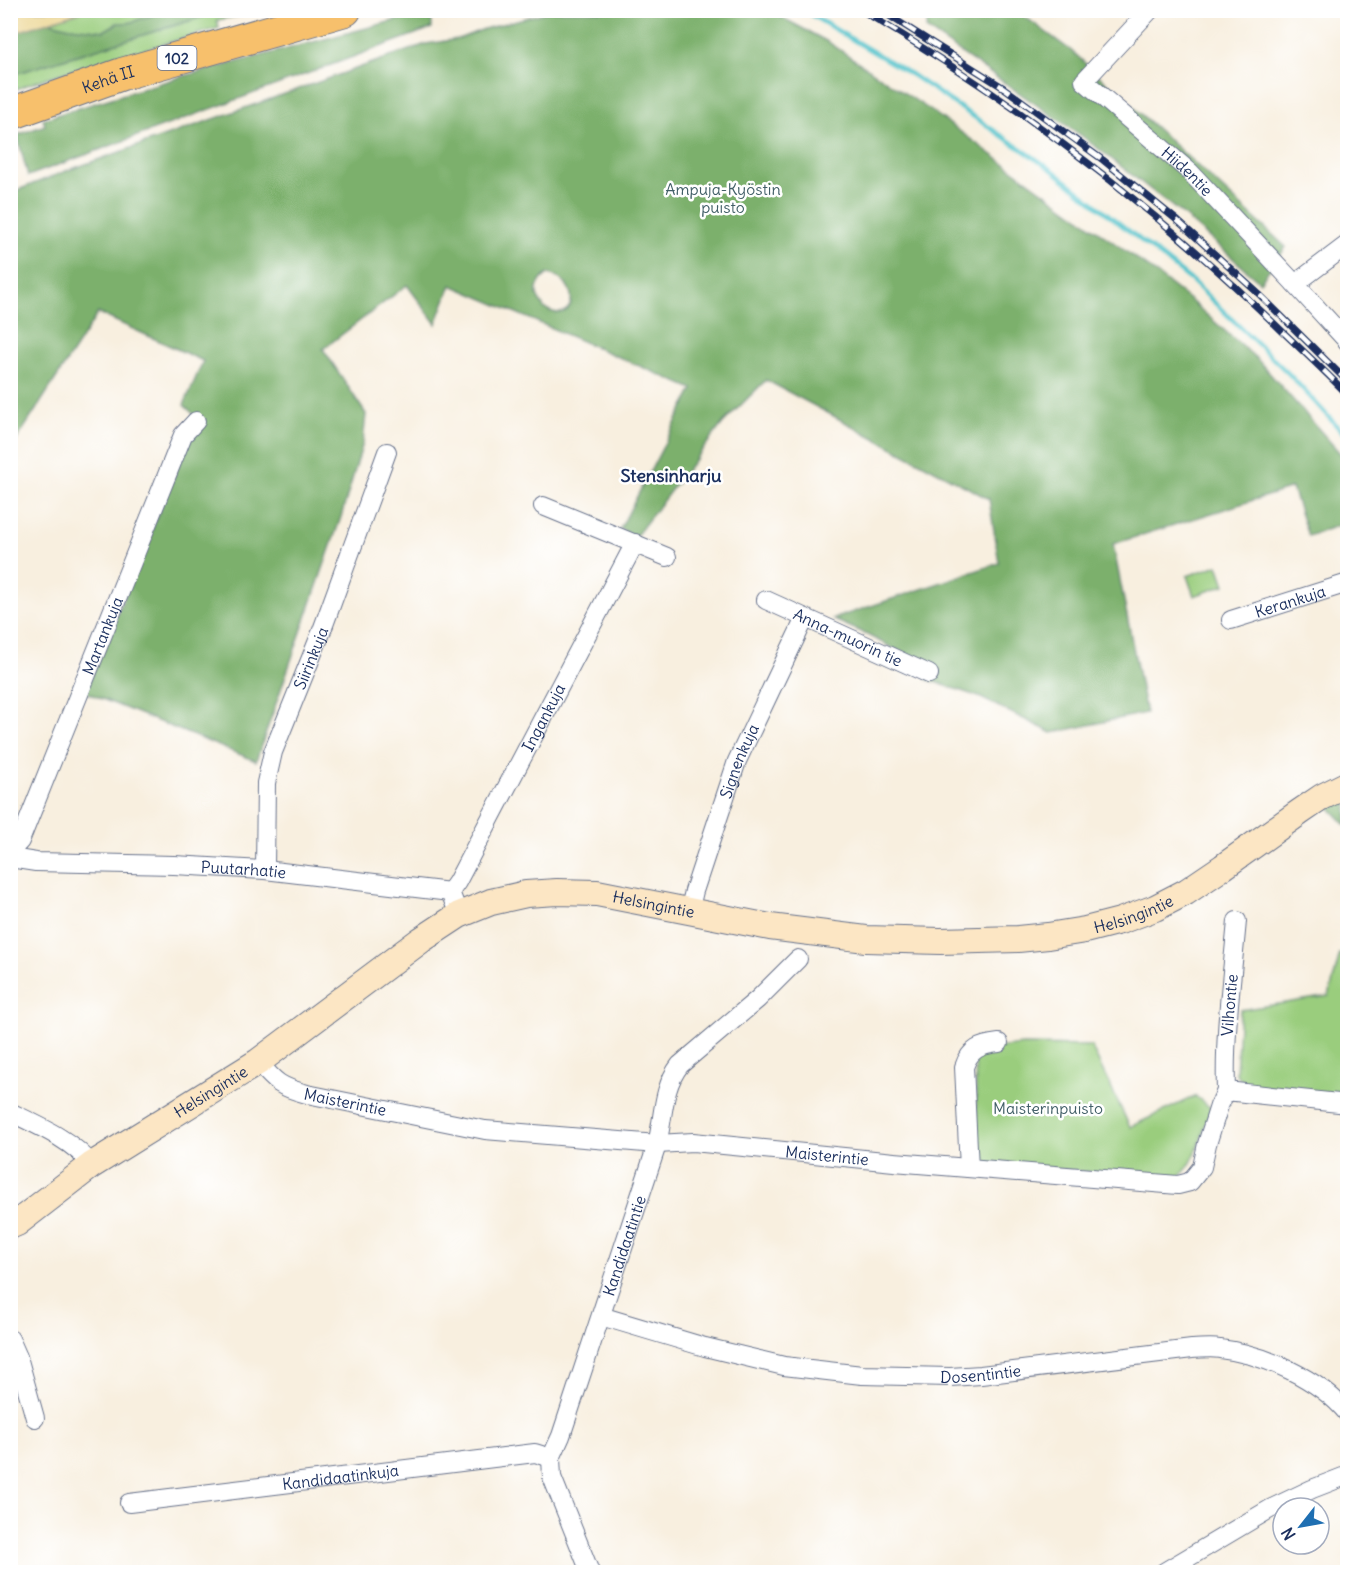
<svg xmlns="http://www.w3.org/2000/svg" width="1358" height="1583" font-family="Delius,sans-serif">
  <rect width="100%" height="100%" fill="#fff"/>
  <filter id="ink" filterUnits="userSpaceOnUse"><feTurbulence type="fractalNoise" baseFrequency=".0167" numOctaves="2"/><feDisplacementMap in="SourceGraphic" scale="12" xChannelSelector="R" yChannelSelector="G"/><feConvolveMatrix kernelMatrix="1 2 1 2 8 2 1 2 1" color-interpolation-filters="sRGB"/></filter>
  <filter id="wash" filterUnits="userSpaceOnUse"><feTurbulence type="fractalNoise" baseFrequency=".008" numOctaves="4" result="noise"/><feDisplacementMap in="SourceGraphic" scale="24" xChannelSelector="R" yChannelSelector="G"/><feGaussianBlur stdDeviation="1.35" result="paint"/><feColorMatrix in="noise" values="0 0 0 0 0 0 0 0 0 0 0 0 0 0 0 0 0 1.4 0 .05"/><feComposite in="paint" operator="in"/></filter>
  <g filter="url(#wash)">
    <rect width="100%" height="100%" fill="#f8efdf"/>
    <path fill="#9acd7d" stroke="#5a7e6e" stroke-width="1.5" d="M261,10L262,12L217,20L219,28L49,77L11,91V75L222,11Z
      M57,11H165L129,23H117L104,31L70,27L53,23L48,20Z
      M1218,565L1225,585L1194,596L1187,576Z
      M1340,954H1347V1096L1247,1087L1236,1073L1240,1010L1329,996Z
      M1023,1045L1091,1046L1130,1127L1195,1096L1211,1108C1202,1132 1198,1162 1177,1179L978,1163L975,1059L987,1049Z"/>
    <path fill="#7bb06c" stroke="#4b7065" stroke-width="1.5" fill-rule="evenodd" d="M165,11H222L11,75V20H49L53,23L70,27L104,31L118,23H129Z
      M431,11L432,28L28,176L17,135L45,125L43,119L180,77Z
      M550,11H770L828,42L936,114L1149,268L1191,301L1257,359L1347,461V535L1343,524L1308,536L1292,488L1113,544L1146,713L1052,733L979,697L926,679L931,667L857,630L832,619L999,563L989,499L766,380L723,423L635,537L620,529L693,389L451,285L436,324L407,285L323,349L366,414L363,443L341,517L256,761L85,692L187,444L204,424L184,405L203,361L98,313L12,447L11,446L10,193L66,171L426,44L458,39L484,29ZM548,274C581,279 578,328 544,308C543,305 541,303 539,300C533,290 540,279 548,274Z
      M929,11H1017L1073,52L1286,247L1260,282L1183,215L1082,136L926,29Z
      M1347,796V826L1327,805Z"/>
    <path fill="#eeda9e" stroke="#84847e" stroke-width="1.5" d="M11,10H83V11L11,34Z"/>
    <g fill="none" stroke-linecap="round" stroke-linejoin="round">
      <path stroke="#57c4cc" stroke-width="4.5" d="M803,10L912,75L1051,169L1192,281L1289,374L1348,438"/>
    </g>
  </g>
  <g filter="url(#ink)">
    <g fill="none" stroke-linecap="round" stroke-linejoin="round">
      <g stroke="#68728b" stroke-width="20">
        <g id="street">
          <path id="s1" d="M1150,10L1084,81L1190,172L1295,284L1348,342"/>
          <path d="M1295,284L1348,244"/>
          <path d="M543,506L667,557"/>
          <path id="s2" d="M766,600L929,674"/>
          <path id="s3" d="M1231,620L1348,583"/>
          <path id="s4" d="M10,852L20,841L183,435L196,421"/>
          <path id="s5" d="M10,858L36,862L174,865L265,870L450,892L459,915"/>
          <path id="s6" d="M265,870L266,783L273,752L321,633L387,452"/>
          <path id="s7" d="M450,892L457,882L635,543"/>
          <path id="s8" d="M689,912L694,891L737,761L805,618"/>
          <path id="s9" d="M258,1062C276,1083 280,1087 307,1094L485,1130L657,1144L693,1142L894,1162L1178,1185L1190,1182L1202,1167L1207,1144L1219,1106L1226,1091L1348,1104"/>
          <path id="s10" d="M1226,1091C1224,1034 1232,977 1237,921"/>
          <path d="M10,1112C39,1126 72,1140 92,1165"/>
          <path d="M969,1168L964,1067C970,1049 980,1045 999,1043"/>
          <path id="s11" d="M601,1316L705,1347L784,1366L862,1375L950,1377L981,1375L1192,1349C1201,1349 1211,1347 1220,1349C1264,1354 1320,1379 1348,1414"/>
          <path d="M10,1339L18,1357L35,1418"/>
          <path id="s12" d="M129,1503L535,1453L551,1458"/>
          <path id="s13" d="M590,1572L552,1477L551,1458L561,1436C593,1340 625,1244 656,1148C664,1121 661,1089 680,1065L758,999L798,959"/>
          <path d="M1164,1572L1270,1509L1312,1489L1348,1475"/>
        </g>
      </g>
      <g stroke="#68728b" stroke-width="28">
        <g id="secondary">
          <path id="s14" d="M10,1226L17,1223L92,1165L258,1062L421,940L459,915L491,902L526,894L557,892L597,893L770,927L866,939L940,941L1018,939L1048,936L1085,930L1120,921L1155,908L1186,892L1223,867L1300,812L1322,797L1348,784"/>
        </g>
      </g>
      <g stroke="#68728b" stroke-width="34">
        <g id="highway">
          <path id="s15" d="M10,114L122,74L345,10"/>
        </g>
      </g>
      <use href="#street" stroke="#fff" stroke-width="18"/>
      <use href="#secondary" stroke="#fce6c4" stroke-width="26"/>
      <use href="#highway" stroke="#f7c06c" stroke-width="32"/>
      <g stroke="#1b2f5e" stroke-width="7">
        <path id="rail" d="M861,10C1014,100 1156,208 1283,332C1305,353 1327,373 1348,395
          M880,10L1004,88L1103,160L1178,221L1260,295L1348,382"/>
      </g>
      <use href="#rail" stroke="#fff" stroke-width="4.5" stroke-dasharray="14" stroke-linecap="butt"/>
    </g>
  </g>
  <g text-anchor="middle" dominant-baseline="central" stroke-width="5" stroke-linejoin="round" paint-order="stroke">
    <rect fill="#fff" stroke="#5f6d8e" stroke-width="1.5" x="157.5" y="46" width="39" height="24" rx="4.5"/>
    <g font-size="15" font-weight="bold" fill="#1b2f5e">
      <text x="177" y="58">102</text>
    </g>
    <g font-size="16" fill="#1b2f5e" stroke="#fff">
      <text stroke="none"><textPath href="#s15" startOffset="104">Kehä II</textPath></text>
      <text stroke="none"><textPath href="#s1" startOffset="234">Hiidentie</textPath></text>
      <text stroke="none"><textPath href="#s3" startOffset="62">Kerankuja</textPath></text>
      <text stroke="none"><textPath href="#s4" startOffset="236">Martankuja</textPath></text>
      <text stroke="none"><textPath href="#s2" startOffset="90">Anna-muorin tie</textPath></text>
      <text stroke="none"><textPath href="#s6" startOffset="220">Siirinkuja</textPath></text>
      <text stroke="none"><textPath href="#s7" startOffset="198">Ingankuja</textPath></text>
      <text stroke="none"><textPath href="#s8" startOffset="159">Signenkuja</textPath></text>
      <text stroke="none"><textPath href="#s5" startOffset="234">Puutarhatie</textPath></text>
      <text stroke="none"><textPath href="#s14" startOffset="746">Helsingintie</textPath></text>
      <text stroke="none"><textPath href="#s14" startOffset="1232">Helsingintie</textPath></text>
      <text stroke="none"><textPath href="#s10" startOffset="86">Vilhontie</textPath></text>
      <text stroke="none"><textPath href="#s14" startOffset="242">Helsingintie</textPath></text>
      <text stroke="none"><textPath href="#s9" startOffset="99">Maisterintie</textPath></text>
      <text stroke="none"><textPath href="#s9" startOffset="585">Maisterintie</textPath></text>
      <text stroke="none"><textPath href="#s13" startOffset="346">Kandidaatintie</textPath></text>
      <text stroke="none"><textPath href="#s11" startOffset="387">Dosentintie</textPath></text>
      <text stroke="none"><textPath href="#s12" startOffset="213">Kandidaatinkuja</textPath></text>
    </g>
    <g font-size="16" fill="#415e67" stroke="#fff">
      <text x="723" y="189">Ampuja-Kyöstin<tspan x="723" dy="18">puisto</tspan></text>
      <text x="1048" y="1108">Maisterinpuisto</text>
    </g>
    <g font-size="18" font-weight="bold" fill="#1b2f5e" stroke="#fff">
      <text x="671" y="475">Stensinharju</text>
    </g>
  </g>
  <rect width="1358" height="1583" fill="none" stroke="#fff" stroke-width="36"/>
  <g transform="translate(1301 1526) rotate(239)"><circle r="28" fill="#ffffff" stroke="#a4acbf" stroke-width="1.5"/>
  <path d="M0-4.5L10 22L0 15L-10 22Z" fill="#1f6fb2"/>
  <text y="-9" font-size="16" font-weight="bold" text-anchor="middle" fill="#1b2f5e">N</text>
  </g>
</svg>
